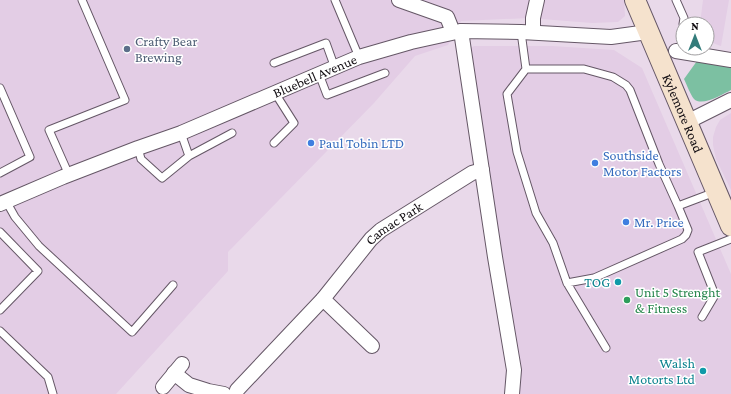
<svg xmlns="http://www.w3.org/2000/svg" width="731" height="394" font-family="'Crimson Pro',serif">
  <rect width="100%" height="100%" fill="#e9d9ea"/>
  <path fill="#e3cde5" d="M0,0H624L625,16L618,22L592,23L529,18L461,21L448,45L415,56L374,103L228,252V271L116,394H0Z
    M703,0H729L721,46L707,41V24H700Z
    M474,46H552L614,50L642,68L731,274V394H512L463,53Z
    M731,113V190L716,159L713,145V137L716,127L720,120Z"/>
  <path fill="#7cc0a2" d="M697,61L731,65V90C723,94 702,107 694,99C690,94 687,85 684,79Z"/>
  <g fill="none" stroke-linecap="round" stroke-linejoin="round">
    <g stroke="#655766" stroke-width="9">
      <path id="service" d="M335,0L359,57
        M676,0L684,18L683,24
        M521,32L526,69L507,94L517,152L536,213L553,243L567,283L606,348
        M274,63L326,43L335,68
        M526,69H584L613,77L626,85L630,90L659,164L678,206L715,192
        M319,74L327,95L385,73
        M0,88L30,157L0,173
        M274,143L294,123L275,93
        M138,148L141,159L162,178L189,156L181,133
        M189,156L232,133
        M69,175L49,130L125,100L82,0
        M6,201L15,217L39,246L132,332L173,285
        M0,232L38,271L0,310
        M567,283L594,278L682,239L686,235L688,230L678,206
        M702,317L715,295L698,252L731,239
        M0,331L48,377L53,394"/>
    </g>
    <g stroke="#655766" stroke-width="16">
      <g id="minor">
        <path d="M399,0L447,17L453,32"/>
        <path d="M461,31L495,257L514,370L512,394"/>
        <path d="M533,32V18L537,0"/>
        <path d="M676,51L731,60"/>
        <path d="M687,122L731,100"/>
        <path id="s1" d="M0,204L63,177L138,148L181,133L359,57L411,42L461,31L521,32L611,37L648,32"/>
        <path d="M323,299L372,346"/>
        <path d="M174,373L189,385L208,391L224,394"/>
        <path d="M163,387L182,364"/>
        <path id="s2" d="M236,394L237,390L323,299L371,239L381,230L472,173L482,170"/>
      </g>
    </g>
    <g stroke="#655766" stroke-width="22">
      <g id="secondary">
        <path id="s3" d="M635,0L731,226"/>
      </g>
    </g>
    <use href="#service" stroke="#fff" stroke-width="7"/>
    <use href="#minor" stroke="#fff" stroke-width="14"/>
    <use href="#secondary" stroke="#f5e2cd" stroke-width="20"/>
  </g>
  <circle fill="#5c6f8a" stroke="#fff" stroke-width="1.5" cx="127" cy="49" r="4"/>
  <g fill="#3f7fe0" stroke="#fff" stroke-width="1.5">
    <circle cx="311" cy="143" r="4"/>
    <circle cx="595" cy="163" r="4"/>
    <circle cx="626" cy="222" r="4"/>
  </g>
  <g fill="#0f9aa8" stroke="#fff" stroke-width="1.5">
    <circle cx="618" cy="282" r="4"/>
    <circle cx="703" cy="371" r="4"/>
  </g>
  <circle fill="#2e9e5b" stroke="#fff" stroke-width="1.5" cx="627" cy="300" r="4"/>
  <g text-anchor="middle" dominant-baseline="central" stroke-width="3" stroke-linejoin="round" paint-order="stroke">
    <g font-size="14" fill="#4e5e75" stroke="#fff" text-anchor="start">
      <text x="135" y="41">Crafty Bear<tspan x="135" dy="16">Brewing</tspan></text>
    </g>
    <g font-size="14" fill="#120d12" stroke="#fff">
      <text stroke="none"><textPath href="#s1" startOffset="340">Bluebell Avenue</textPath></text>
      <text stroke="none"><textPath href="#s3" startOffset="123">Kylemore Road</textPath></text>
      <text stroke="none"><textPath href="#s2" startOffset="234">Camac Park</textPath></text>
    </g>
    <g font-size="14" fill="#366cbe" stroke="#fff" text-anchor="start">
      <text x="319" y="143">Paul Tobin LTD</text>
      <text x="603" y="155">Southside<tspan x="603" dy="16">Motor Factors</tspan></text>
      <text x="634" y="222">Mr. Price</text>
    </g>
    <g font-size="14" fill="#0d838f" stroke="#fff" text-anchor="end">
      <text x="610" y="282">TOG</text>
      <text x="695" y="363">Walsh<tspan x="695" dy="16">Motorts Ltd</tspan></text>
    </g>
    <g font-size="14" fill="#27864d" stroke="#fff" text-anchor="start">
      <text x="635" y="292">Unit 5 Strenght<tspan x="635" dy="16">&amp; Fitness</tspan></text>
    </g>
  </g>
  <g transform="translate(695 36)"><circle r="19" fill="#ffffff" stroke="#a09ea0"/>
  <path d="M0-3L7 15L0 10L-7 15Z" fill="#337c7b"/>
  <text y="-6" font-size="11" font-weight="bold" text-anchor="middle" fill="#120d12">N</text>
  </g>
</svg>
